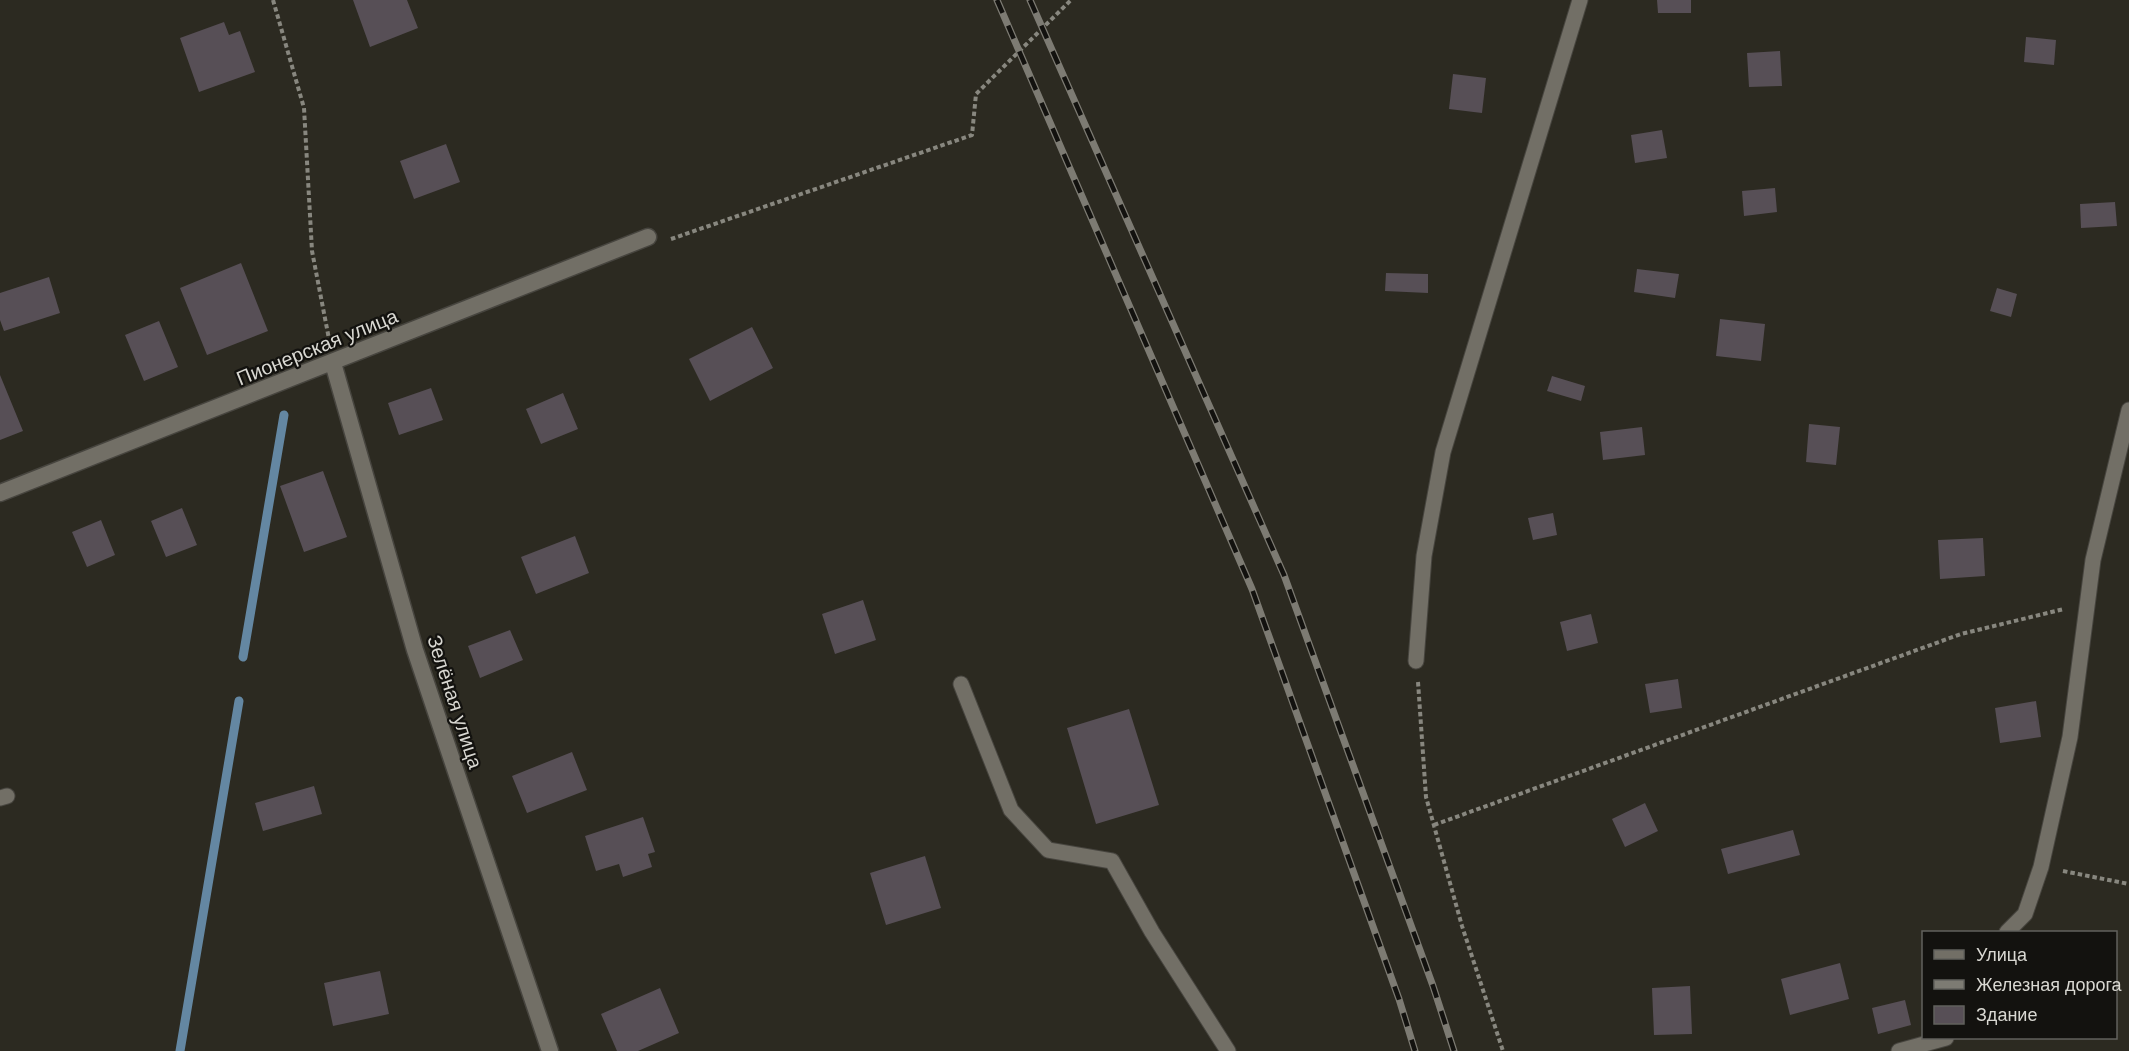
<svg xmlns="http://www.w3.org/2000/svg" width="2129" height="1051" font-family="Arial,sans-serif">
  <rect width="100%" height="100%" fill="#2c2a21"/>
  <g fill="none" stroke-linecap="round" stroke-linejoin="round">
    <path stroke="#6487a2" stroke-width="9" d="M243,657L284,415
      M180,1051L239,701"/>
  </g>
  <path fill="#574f56" d="M353,0H407L418,28L370,47Z
    M1657,0H1691V13H1658Z
    M224,22L229,35L240,31L255,72L199,92L180,38Z
    M2026,37L2056,40L2054,65L2024,62Z
    M1780,51L1782,86L1749,87L1747,53Z
    M1453,74L1486,78L1482,113L1449,109Z
    M1662,130L1667,158L1635,163L1631,135Z
    M446,144L460,182L414,199L400,161Z
    M1775,188L1777,212L1744,216L1742,191Z
    M2115,202L2117,226L2081,228L2080,204Z
    M241,263L268,331L207,355L180,288Z
    M1637,269L1679,274L1675,298L1634,292Z
    M1386,273L1428,274V293L1385,291Z
    M49,277L60,313L4,331L0,320V293Z
    M1997,288L2017,294L2011,317L1990,311Z
    M1720,319L1765,324L1761,361L1716,356Z
    M159,321L178,367L144,381L125,335Z
    M752,327L773,368L710,401L689,359Z
    M0,375L23,431L0,440Z
    M1552,376L1585,386L1581,401L1547,391Z
    M431,388L443,420L399,435L388,403Z
    M563,393L578,429L541,444L526,409Z
    M1809,424L1840,427L1836,465L1806,462Z
    M1642,427L1645,455L1603,460L1600,432Z
    M323,471L347,537L304,552L280,486Z
    M182,508L197,545L166,557L151,521Z
    M1553,513L1557,535L1533,540L1528,518Z
    M101,520L115,555L87,567L72,532Z
    M575,536L589,573L536,594L521,557Z
    M1983,538L1985,576L1940,579L1938,540Z
    M863,600L876,640L835,654L822,614Z
    M1591,614L1598,643L1567,651L1560,622Z
    M510,630L523,660L480,678L468,646Z
    M1678,679L1682,708L1650,713L1645,684Z
    M2036,701L2041,737L2000,743L1995,708Z
    M1129,709L1159,805L1096,824L1067,728Z
    M572,752L587,790L527,813L512,776Z
    M314,786L322,814L263,831L255,803Z
    M1645,803L1658,831L1625,847L1612,819Z
    M643,817L655,852L648,854L652,867L623,877L619,864L596,871L585,836Z
    M1793,830L1800,855L1728,874L1721,849Z
    M925,856L941,908L886,925L870,873Z
    M1840,963L1849,999L1790,1015L1781,979Z
    M380,971L389,1014L333,1026L324,983Z
    M1690,986L1692,1034L1654,1035L1652,988Z
    M660,988L679,1033L638,1051H617L601,1014Z
    M1905,1000L1911,1025L1878,1034L1872,1008Z"/>
  <g fill="none" stroke-linecap="round" stroke-linejoin="round">
    <g stroke="#47453f" stroke-width="17">
      <path id="service" d="M1416,661L1424,556L1443,452L1580,0
        M961,684L1011,810L1048,850L1112,861L1152,932L1228,1051
        M0,798L7,796
        M2007,932L2025,914L2041,867L2070,737L2093,560L2129,410
        M1899,1051L1946,1038"/>
    </g>
    <g stroke="#47453f" stroke-width="19">
      <path id="minor" d="M333,363L415,650L550,1051
        M0,493L648,237"/>
    </g>
    <path stroke="#88877f" stroke-width="4" stroke-dasharray="4.5 3" stroke-linecap="butt" d="M273,0L304,108L312,251L329,339
      M671,239L972,135L976,94L1071,0
      M1418,682L1426,797L1462,926L1503,1051
      M1434,825L1961,634L2064,609
      M2063,871L2129,884"/>
    <use href="#service" stroke="#726f66" stroke-width="15"/>
    <use href="#minor" stroke="#726f66" stroke-width="16"/>
    <g stroke="#7d7b73" stroke-width="7">
      <path id="rail" d="M997,0L1252,589L1399,999L1415,1051
        M1030,0L1284,575L1433,986L1454,1051"/>
    </g>
    <use href="#rail" stroke="#13120f" stroke-width="4.5" stroke-dasharray="14" stroke-linecap="butt"/>
  </g>
  <g text-anchor="middle" dominant-baseline="central" stroke-width="4.5" stroke-linejoin="round" paint-order="stroke">
    <g font-size="20" fill="#d9d8d2" stroke="#13120f">
      <text transform="translate(317 347) rotate(-22)">Пионерская улица</text>
      <text transform="translate(455 702) rotate(72)">Зелёная улица</text>
    </g>
  </g>
  <rect x="1922" y="931" width="195" height="108" fill="#13120f" stroke="#62615d" stroke-width="1.5"/>
  <rect x="1934" y="950" width="30" height="9" fill="#726f66" stroke="#62615d" stroke-width="1.5"/>
  <text x="1976" y="961" font-size="18" fill="#d9d8d2">Улица</text>
  <rect x="1934" y="980" width="30" height="9" fill="#7d7b73" stroke="#62615d" stroke-width="1.5"/>
  <text x="1976" y="991" font-size="18" fill="#d9d8d2">Железная дорога</text>
  <rect x="1934" y="1006" width="30" height="18" fill="#574f56" stroke="#62615d" stroke-width="1.5"/>
  <text x="1976" y="1021" font-size="18" fill="#d9d8d2">Здание</text>
</svg>
